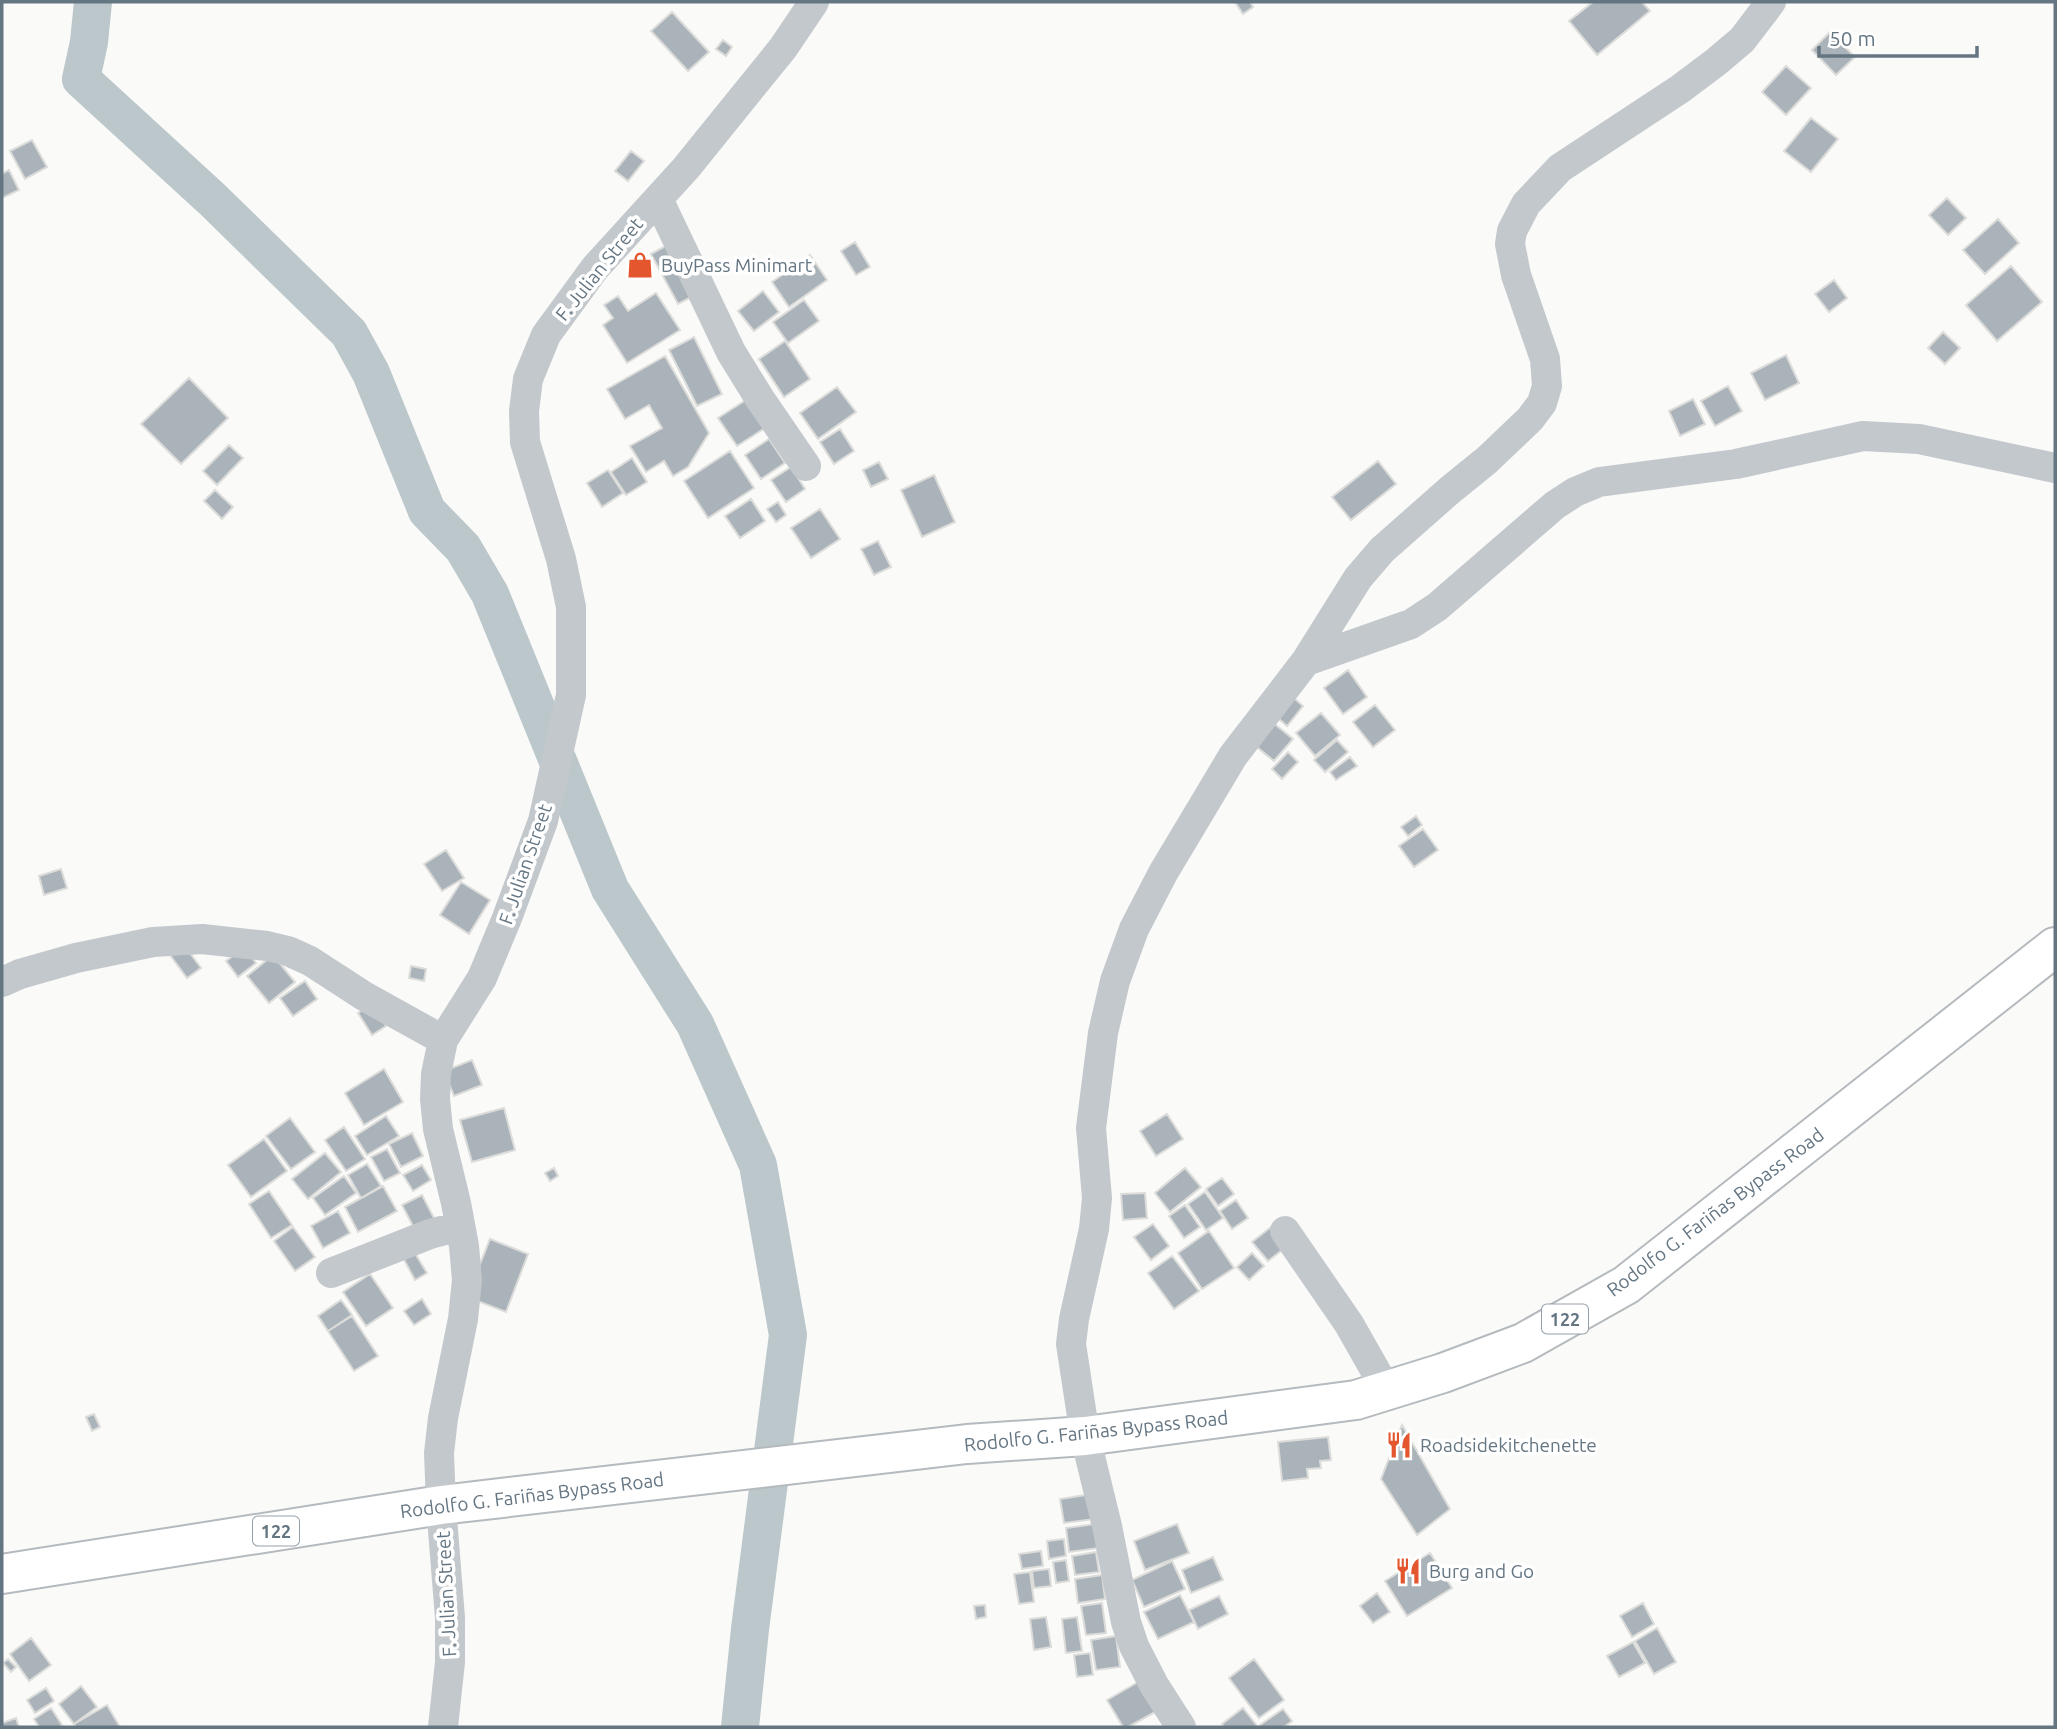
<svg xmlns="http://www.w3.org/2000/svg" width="2057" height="1729" font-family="Ubuntu,sans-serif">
  <rect width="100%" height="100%" fill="#fafaf8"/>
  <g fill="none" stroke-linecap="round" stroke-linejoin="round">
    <path stroke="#bbc7cb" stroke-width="38" d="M93,2L89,42L81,79L213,200L349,333L371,373L427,511L463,548L490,594L610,889L695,1024L758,1165L788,1335L750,1629L740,1727"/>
  </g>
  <path fill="#aab3b9" stroke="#dcdcda" stroke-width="2" d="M1235,2H1250L1253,7L1243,14Z
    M1593,2H1642L1650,11L1597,55L1569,21Z
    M672,12L709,52L688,71L651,31Z
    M1830,32L1855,57L1836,75L1812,50Z
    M723,40L732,47L726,56L716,49Z
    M1786,66L1811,88L1786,115L1762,92Z
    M1811,118L1838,139L1811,172L1784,151Z
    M32,140L47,167L25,179L10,151Z
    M631,151L644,161L628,181L615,171Z
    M9,170L19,190L2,198V174Z
    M1947,198L1966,218L1948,235L1929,215Z
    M1998,219L2019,243L1985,274L1963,250Z
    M855,242L870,267L856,275L841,251Z
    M671,243L697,294L678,304L651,254Z
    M810,255L827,280L789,307L772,282Z
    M2011,266L2042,302L1997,341L1966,305Z
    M1834,280L1847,298L1829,312L1815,294Z
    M763,291L779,312L754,331L738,311Z
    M656,293L680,330L627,363L603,325L613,318L604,305L618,296L628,311Z
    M804,300L819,321L788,343L773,322Z
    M1943,332L1960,348L1945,364L1928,348Z
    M694,337L722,394L697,406L669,350Z
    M785,341L810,379L784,397L759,359Z
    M1786,355L1799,383L1765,400L1751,373Z
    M665,356L709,433L688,467L673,476L664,461L646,472L630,446L662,428L649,405L625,419L607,389Z
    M189,378L228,418L181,464L141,424Z
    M1728,386L1742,411L1715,426L1701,401Z
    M837,387L856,412L818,439L800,413Z
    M749,398L768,426L737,446L718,418Z
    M1693,399L1705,424L1680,436L1669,411Z
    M840,429L854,451L834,464L820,442Z
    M769,439L785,463L761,479L745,455Z
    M229,445L243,458L217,485L203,471Z
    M730,451L754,488L708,518L684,481Z
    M632,458L647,482L626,495L611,472Z
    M1378,461L1396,484L1351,520L1332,497Z
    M879,462L888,479L871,487L863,470Z
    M791,467L805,489L786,502L771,480Z
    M608,470L623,493L602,507L587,483Z
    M934,475L955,522L922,537L901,490Z
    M215,490L233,507L222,519L204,501Z
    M751,499L765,521L740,538L725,516Z
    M778,502L786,515L776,522L767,509Z
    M820,509L840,539L811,558L791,528Z
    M878,541L891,567L874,575L861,549Z
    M1348,670L1367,697L1343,714L1324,688Z
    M1286,691L1303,706L1287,726L1270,711Z
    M1375,705L1395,730L1373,747L1353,722Z
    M1321,713L1340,735L1315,756L1296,733Z
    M1266,717L1293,739L1274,761L1247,739Z
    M1337,740L1348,752L1325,772L1314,760Z
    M1288,752L1298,762L1282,779L1272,769Z
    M1350,757L1357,766L1336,780L1330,772Z
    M1416,816L1422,825L1408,836L1401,827Z
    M1423,829L1438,850L1414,867L1399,846Z
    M446,850L464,878L442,891L424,864Z
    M61,869L67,888L44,895L39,876Z
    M461,882L490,900L469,934L440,915Z
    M184,945L201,968L187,978L170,955Z
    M244,948L256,963L238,977L226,961Z
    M273,955L295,982L269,1003L247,976Z
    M411,966L426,969L424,981L409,978Z
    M305,981L317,999L293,1016L280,998Z
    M372,1004L386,1026L372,1035L358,1013Z
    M472,1060L482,1085L454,1096L444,1071Z
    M384,1069L403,1102L364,1125L345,1093Z
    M504,1108L515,1150L472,1162L460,1120Z
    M1167,1114L1183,1139L1156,1156L1140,1131Z
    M386,1116L399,1136L367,1155L355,1136Z
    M290,1118L315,1152L291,1169L266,1136Z
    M344,1127L365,1159L346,1171L325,1140Z
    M412,1133L423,1156L401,1167L389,1144Z
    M264,1139L287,1171L251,1197L228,1165Z
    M387,1149L400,1173L384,1181L371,1157Z
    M325,1153L341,1172L308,1199L292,1179Z
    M367,1164L381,1186L361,1198L348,1175Z
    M422,1165L431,1180L413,1191L403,1175Z
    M554,1168L558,1176L550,1181L545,1173Z
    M1185,1168L1201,1187L1170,1212L1155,1193Z
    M344,1176L356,1193L325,1215L313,1198Z
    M1222,1178L1234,1194L1218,1206L1206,1189Z
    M383,1186L397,1211L358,1232L345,1207Z
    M269,1191L292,1225L271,1238L249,1204Z
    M1205,1192L1223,1218L1206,1230L1188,1204Z
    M1145,1193L1147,1218L1123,1220L1121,1194Z
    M422,1195L435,1220L415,1230L402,1205Z
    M1236,1200L1248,1218L1232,1229L1220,1211Z
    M1185,1205L1200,1227L1184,1238L1169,1216Z
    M338,1211L350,1233L323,1248L311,1226Z
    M1153,1224L1169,1246L1151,1260L1134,1237Z
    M1275,1224L1291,1243L1268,1261L1252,1242Z
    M293,1227L315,1257L295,1271L274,1241Z
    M1209,1231L1234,1268L1202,1289L1178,1253Z
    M490,1239L528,1254L506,1312L467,1297Z
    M413,1250L427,1273L415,1280L402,1256Z
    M1252,1253L1264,1266L1249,1280L1237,1267Z
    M1172,1256L1199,1291L1174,1309L1148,1273Z
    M370,1274L393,1308L366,1326L343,1292Z
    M422,1299L431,1314L414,1325L404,1311Z
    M341,1300L352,1315L328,1331L318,1316Z
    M352,1316L378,1356L354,1371L328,1331Z
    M94,1414L100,1427L92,1431L86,1417Z
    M1402,1425L1450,1509L1417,1535L1381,1479Z
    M1328,1437L1331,1460L1320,1461L1321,1468L1307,1469L1308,1478L1282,1481L1278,1442Z
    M1092,1494L1095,1519L1064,1523L1060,1499Z
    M1095,1524L1099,1548L1069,1552L1066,1528Z
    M1177,1524L1189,1553L1145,1570L1134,1541Z
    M1064,1539L1066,1556L1049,1559L1047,1541Z
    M1041,1551L1043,1566L1022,1569L1019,1554Z
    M1096,1552L1099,1572L1075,1575L1072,1556Z
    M1430,1553L1452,1588L1407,1616L1385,1581Z
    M1213,1557L1223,1580L1191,1593L1182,1570Z
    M1066,1560L1069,1581L1056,1583L1053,1562Z
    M1172,1561L1185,1589L1144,1607L1132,1580Z
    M1049,1569L1051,1586L1034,1588L1032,1571Z
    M1030,1572L1034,1602L1019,1604L1014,1574Z
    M1102,1575L1105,1599L1078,1603L1075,1579Z
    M1377,1593L1390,1612L1373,1623L1360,1606Z
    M1180,1595L1194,1622L1158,1639L1144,1612Z
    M1219,1596L1228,1614L1198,1629L1189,1610Z
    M1102,1603L1106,1633L1086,1635L1081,1606Z
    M1643,1603L1654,1624L1632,1637L1620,1616Z
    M985,1605L986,1617L976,1619L974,1606Z
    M1046,1617L1051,1647L1034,1650L1030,1619Z
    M1077,1617L1082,1651L1066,1653L1062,1619Z
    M1657,1628L1676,1662L1654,1674L1635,1641Z
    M1116,1636L1120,1667L1096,1670L1091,1640Z
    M31,1638L51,1665L29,1681L10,1654Z
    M1633,1642L1645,1663L1619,1677L1607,1656Z
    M1090,1653L1093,1675L1077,1677L1074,1655Z
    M8,1659L16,1667L11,1672L3,1663Z
    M1254,1659L1284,1700L1259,1718L1229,1678Z
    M1140,1681L1157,1711L1128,1727H1123L1107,1700Z
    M81,1686L97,1707L74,1724L59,1704Z
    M46,1688L54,1701L35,1713L27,1700Z
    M107,1705L120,1727H76L74,1724Z
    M51,1708L62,1725L59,1727H39L34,1719Z
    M1243,1708L1258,1727H1224L1222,1724Z
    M1283,1709L1292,1721L1284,1727H1261L1260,1725Z
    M16,1718L19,1727H2V1723Z"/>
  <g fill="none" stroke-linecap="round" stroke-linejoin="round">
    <g stroke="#b5babe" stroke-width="42">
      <path id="major" d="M2,1574L441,1505L967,1444L1085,1436L1356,1400L1443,1373L1523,1343L1626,1285L2055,947"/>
    </g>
    <path stroke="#c3c8cc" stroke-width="30" d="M658,199L731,352L760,399L806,466
      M1306,661L1411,624L1437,607L1555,505L1575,492L1599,482L1736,464L1863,436L1919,439L2055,468
      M2,982L20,974L76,958L153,942L202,939L267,946L288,951L310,961L364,996L443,1040
      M1285,1231L1349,1324L1387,1391
      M331,1273L430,1234L460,1226
      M443,1727L450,1662V1618L441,1505L439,1453L443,1418L463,1319L467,1280L464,1246L456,1203L438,1129L435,1099L436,1074L443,1040L482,978L507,918L543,821L571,695V607L561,559L525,442L524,411L528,379L546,335L595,268L686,168L783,48L814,2
      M1181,1727L1154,1685L1134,1646L1126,1622L1107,1526L1085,1436L1071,1344L1074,1319L1094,1229L1097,1198L1091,1128L1103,1033L1115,981L1134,929L1163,873L1233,756L1306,661L1358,578L1382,550L1450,490L1487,460L1530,419L1542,403L1547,386L1545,359L1516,275L1510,244L1512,231L1526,204L1560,168L1680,89L1716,62L1742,40L1771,2"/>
    <use href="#major" stroke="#fff" stroke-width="38"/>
  </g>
  <defs>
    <g id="shop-bare" transform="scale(2.1)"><path d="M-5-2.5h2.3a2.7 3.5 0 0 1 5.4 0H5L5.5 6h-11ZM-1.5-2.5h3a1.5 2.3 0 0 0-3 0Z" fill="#e4572e" stroke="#fff" stroke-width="2.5" paint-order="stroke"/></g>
    <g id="restaurant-bare" transform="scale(2.1)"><path d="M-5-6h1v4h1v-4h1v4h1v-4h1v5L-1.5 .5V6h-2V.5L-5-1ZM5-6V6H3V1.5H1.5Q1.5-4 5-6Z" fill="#e4572e" stroke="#fff" stroke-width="2.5" paint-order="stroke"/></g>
  </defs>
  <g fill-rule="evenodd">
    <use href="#shop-bare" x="640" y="265"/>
    <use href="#restaurant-bare" x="1399" y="1445"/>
    <use href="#restaurant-bare" x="1408" y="1571"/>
  </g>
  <g text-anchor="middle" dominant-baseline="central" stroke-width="7" stroke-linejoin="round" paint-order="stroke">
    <g fill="#fff" stroke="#939fa8" stroke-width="2">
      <rect x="1542" y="1304.5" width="46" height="29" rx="5"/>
      <rect x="253" y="1516.5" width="46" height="29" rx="5"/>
    </g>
    <g font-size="18" font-weight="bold" fill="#657683">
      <text x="1565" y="1319">122</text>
      <text x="276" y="1531">122</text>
    </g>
    <g font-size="19" fill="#657683" stroke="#fff" text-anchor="start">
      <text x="661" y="265">BuyPass Minimart</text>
      <text x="1420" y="1445">Roadsidekitchenette</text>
      <text x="1429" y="1571">Burg and Go</text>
    </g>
    <g font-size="19" fill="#657683" stroke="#fff">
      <text transform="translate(599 269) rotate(-51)">F. Julian Street</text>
      <text transform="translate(525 864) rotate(-71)">F. Julian Street</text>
      <text transform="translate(1715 1212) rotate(-37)">Rodolfo G. Fariñas Bypass Road</text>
      <text transform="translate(1096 1431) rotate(-6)">Rodolfo G. Fariñas Bypass Road</text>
      <text transform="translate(532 1495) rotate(-7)">Rodolfo G. Fariñas Bypass Road</text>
      <text transform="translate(446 1594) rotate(-93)">F. Julian Street</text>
    </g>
  </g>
  <rect width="2057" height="1729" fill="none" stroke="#657683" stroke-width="7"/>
  <path d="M1819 46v10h158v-10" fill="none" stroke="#657683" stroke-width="3.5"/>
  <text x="1829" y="46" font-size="21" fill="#657683" stroke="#ffffff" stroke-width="5" paint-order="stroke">50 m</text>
</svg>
